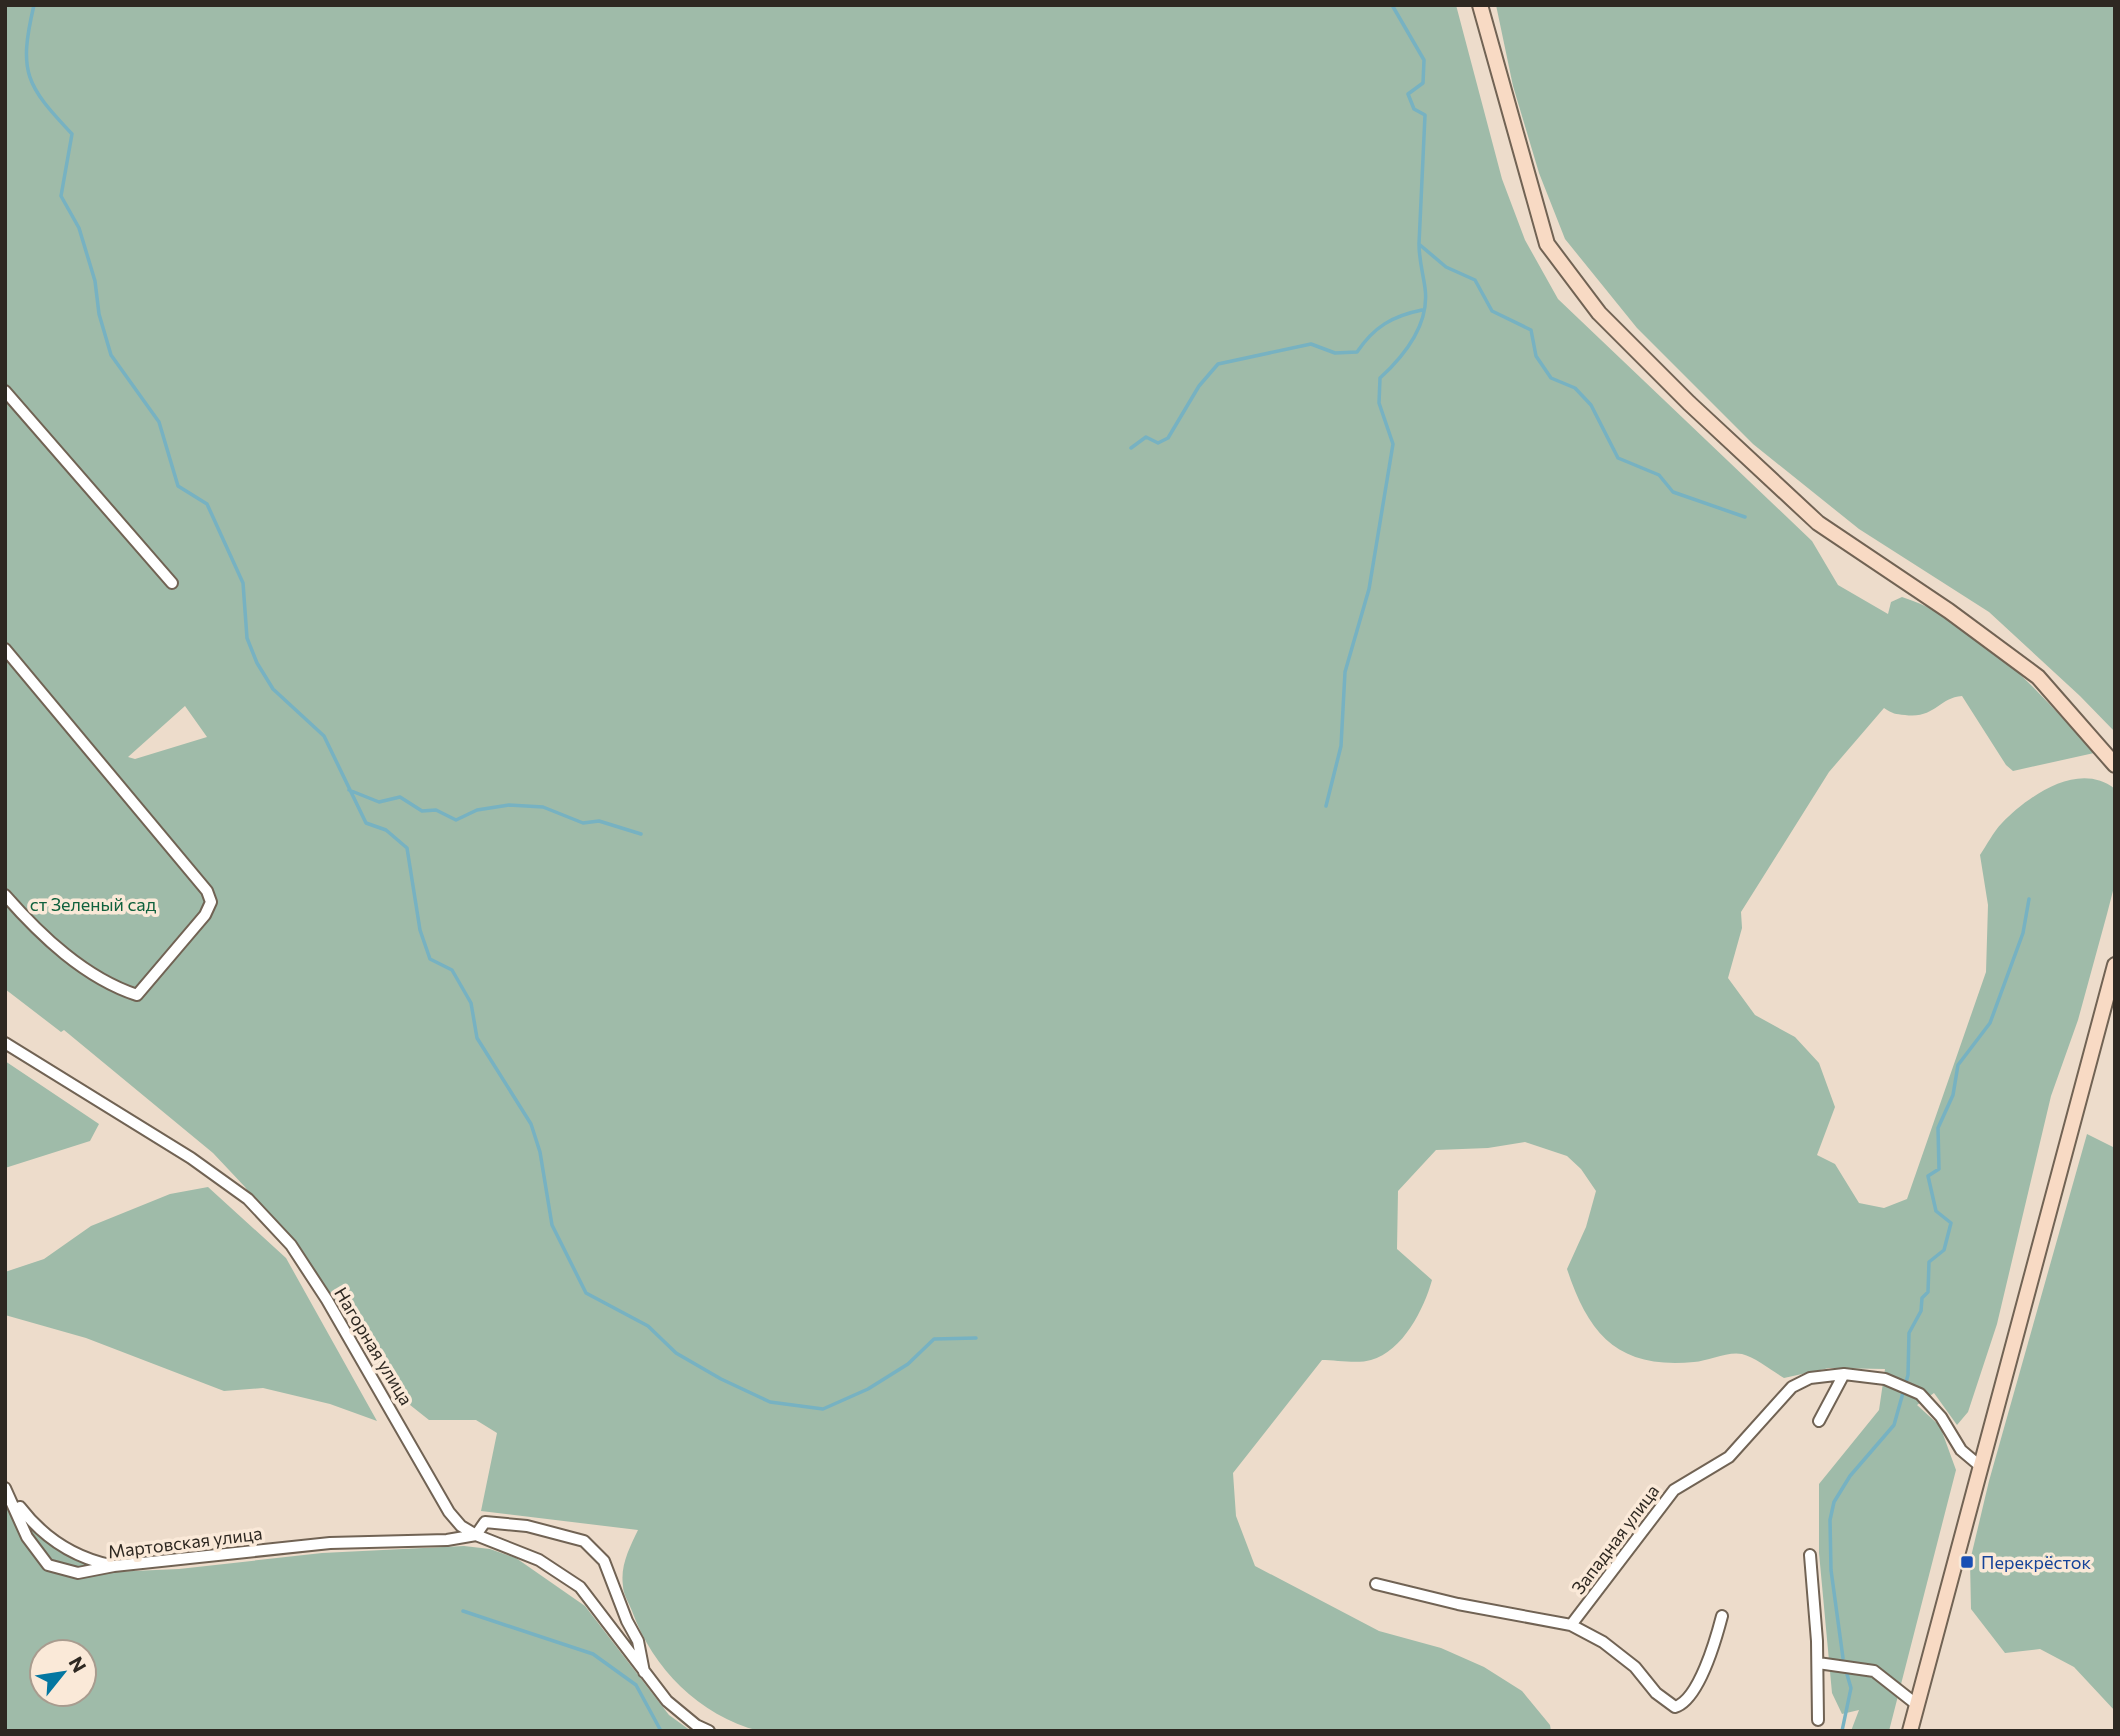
<svg xmlns="http://www.w3.org/2000/svg" width="2120" height="1736" font-family="Commissioner,sans-serif">
  <rect width="100%" height="100%" fill="#eddccb"/>
  <path fill="#9fbba9" fill-rule="evenodd" d="M5,5H1456L1502,179L1525,240L1558,299L1812,541L1838,585L1888,614L1891,602L1902,597C1978,621 2042,695 2094,753L2013,771L2006,765L1962,696C1938,698 1935,719 1905,715C1895,714 1893,714 1884,708L1829,772L1741,912L1742,928L1728,978L1755,1015L1795,1037L1819,1063L1835,1107L1817,1155L1835,1164L1859,1203L1884,1208L1907,1199L1986,972L1988,905L1980,855C1987,845 1993,832 2002,823C2028,796 2079,760 2115,789V883L2107,914L2078,1020L2051,1096L1997,1324L1968,1412L1957,1425L1934,1393L1917,1405L1940,1426L1956,1470L1889,1731H1851L1859,1710L1842,1714L1832,1693L1819,1553V1484L1879,1410L1885,1369L1829,1368L1784,1378C1772,1371 1755,1357 1742,1354C1728,1351 1708,1361 1694,1362C1619,1369 1589,1336 1567,1269L1586,1227L1596,1191L1581,1169L1567,1156L1525,1142L1488,1148L1436,1150L1398,1191L1397,1249L1432,1280C1424,1309 1403,1351 1371,1360C1358,1364 1336,1360 1322,1360L1233,1473L1236,1516L1255,1566L1379,1631L1441,1648L1484,1667L1522,1691L1550,1725L1551,1731H759C699,1715 653,1669 632,1611C629,1603 623,1594 623,1586C620,1565 630,1547 638,1530L481,1511L497,1433L476,1420H429L400,1397L357,1327L308,1271L245,1187L213,1153L64,1030L61,1032L5,989ZM185,706L207,737L135,759L128,757Z
    M1496,5H2115V732L2080,696L1989,612L1859,529L1753,444L1637,328L1565,239L1539,173L1513,86Z
    M5,1061L99,1124L90,1141L5,1168Z
    M2087,1134L2115,1148V1711L2074,1667L2040,1649L2005,1653L1971,1609L1970,1561L1989,1481Z
    M208,1187L286,1258L377,1421L330,1404L263,1388L224,1391L86,1338L5,1315V1272L44,1259L91,1226L170,1194Z
    M5,1502L38,1560L79,1578L110,1572L179,1569L322,1553L464,1546L490,1549L516,1558L585,1606L669,1715L691,1731H5ZM42,1652H84V1694H42Z
    M24,1520L102,1566L81,1570L50,1563L29,1534Z"/>
  <g fill="none" stroke-linecap="round" stroke-linejoin="round">
    <path stroke="#77b2c2" stroke-width="3.5" d="M34,5C18,73 26,85 72,134L61,196L79,228L95,281L99,314L111,355L159,422L178,486L207,504L243,583L247,638L257,663L273,689L324,736L366,823L386,830L407,848L420,930L430,959L452,970L471,1003L477,1038L531,1124L540,1152L552,1225L586,1293L648,1326L676,1353L721,1379L770,1402L823,1409L868,1389L908,1364L934,1339L976,1338
      M1420,245L1446,267L1475,280L1492,311L1531,330L1536,356L1551,378L1575,388L1591,405L1618,458L1659,475L1673,492L1745,517
      M1131,448L1146,437L1158,443L1168,438L1199,386L1218,364L1311,344L1335,353L1357,352C1374,327 1392,316 1422,310
      M349,790L379,802L400,797L422,811L436,810L456,820L477,810L509,805L543,807L583,823L599,821L641,834
      M1326,806L1341,746L1345,672L1369,589L1393,444L1379,403L1380,378C1404,356 1430,324 1425,288C1423,273 1419,260 1419,244L1425,115L1414,109L1408,94L1423,83L1424,60L1392,5
      M463,1611L593,1654L636,1685L661,1731
      M1843,1658L1831,1570L1830,1520L1834,1502L1850,1476L1894,1425L1908,1375L1909,1333L1921,1311L1922,1298L1928,1292L1929,1262L1944,1250L1951,1223L1936,1211L1928,1176L1939,1169L1938,1128L1953,1095L1958,1065L1990,1023L2023,933L2029,899
      M1842,1731L1851,1688L1846,1671"/>
    <g stroke="#716354" stroke-width="14">
      <path id="street" d="M5,391L172,583
        M5,649L207,891L211,902L205,915L137,995C85,978 41,936 5,895
        M5,1043L191,1158L248,1199L291,1245L327,1300L449,1512L461,1526L476,1535L485,1522L527,1526L584,1541L604,1561L627,1621L638,1641L644,1672
        M1819,1421L1844,1374
        M5,1488L27,1537L48,1565L78,1573L114,1566L330,1543L447,1540L476,1535L539,1560L580,1587L667,1701L696,1725L709,1731
        M20,1507C43,1537 73,1557 110,1565
        M1810,1555L1817,1641L1818,1720
        M1376,1584L1458,1604L1571,1625L1603,1642L1635,1667L1656,1693L1675,1707C1699,1700 1716,1639 1722,1616
        M1571,1625L1674,1490L1729,1457L1792,1387L1810,1378L1844,1374L1885,1379L1920,1394L1941,1417L1961,1450L1980,1466
        M1818,1663L1874,1671L1916,1704"/>
    </g>
    <g stroke="#716354" stroke-width="18">
      <path id="secondary" d="M1480,5L1547,244L1599,313L1689,403L1818,523L1949,611L2038,677L2115,765
        M1910,1731L2115,965"/>
    </g>
    <use href="#street" stroke="#fff" stroke-width="10"/>
    <use href="#secondary" stroke="#f8dac4" stroke-width="14"/>
  </g>
  <rect fill="#1a4fb4" stroke="#fae9d8" stroke-width="2.5" x="1960" y="1555" width="14" height="14" rx="3.5"/>
  <g text-anchor="middle" dominant-baseline="central" stroke-width="7" stroke-linejoin="round" paint-order="stroke">
    <g font-size="18" fill="#0f613d" stroke="#fae9d8">
      <text x="93" y="904">ст Зеленый сад</text>
    </g>
    <g font-size="18" fill="#2e2821" stroke="#fae9d8">
      <text transform="translate(374 1346) rotate(59)">Нагорная улица</text>
      <text transform="translate(1615 1539) rotate(-53)">Западная улица</text>
      <text transform="translate(185 1542) rotate(-7)">Мартовская улица</text>
    </g>
    <g font-size="18" fill="#164399" stroke="#fae9d8" text-anchor="start">
      <text x="1981" y="1562">Перекрёсток</text>
    </g>
  </g>
  <rect width="2120" height="1736" fill="none" stroke="#2e2821" stroke-width="14"/>
  <g transform="translate(63 1673) rotate(60)"><circle r="33" fill="#fae9d8" stroke="#a89c8f" stroke-width="2"/>
  <path d="M0-5L12 26L0 18L-12 26Z" fill="#0477a1"/>
  <text y="-10" font-size="19" font-weight="bold" text-anchor="middle" fill="#2e2821">N</text>
  </g>
</svg>
